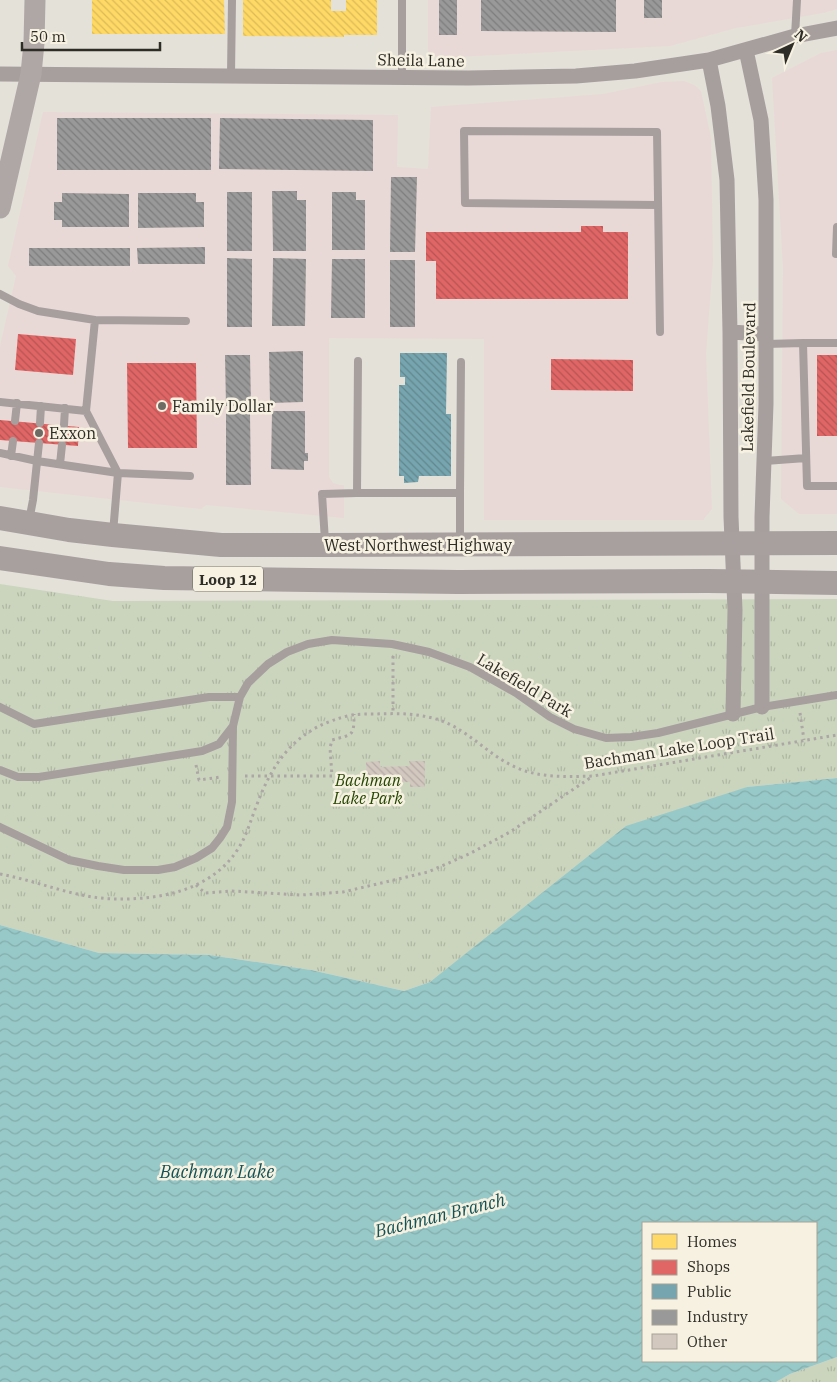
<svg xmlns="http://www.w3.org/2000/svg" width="837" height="1382" font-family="'IBM Plex Serif',serif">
  <defs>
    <pattern id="park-tufts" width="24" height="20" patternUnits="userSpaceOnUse" patternTransform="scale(1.25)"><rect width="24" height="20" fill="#cbd5be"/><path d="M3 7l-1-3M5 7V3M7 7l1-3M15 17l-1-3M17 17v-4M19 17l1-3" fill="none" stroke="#afb7a3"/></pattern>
    <pattern id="water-waves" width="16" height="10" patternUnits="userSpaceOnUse" patternTransform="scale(1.25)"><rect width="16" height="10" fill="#98c9c9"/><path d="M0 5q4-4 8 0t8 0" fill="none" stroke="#83adac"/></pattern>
    <pattern id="homes-back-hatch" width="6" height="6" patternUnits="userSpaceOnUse" patternTransform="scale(1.25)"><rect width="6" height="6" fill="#ffd966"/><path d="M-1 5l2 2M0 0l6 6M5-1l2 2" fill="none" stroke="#dbba58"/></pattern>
    <pattern id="shops-back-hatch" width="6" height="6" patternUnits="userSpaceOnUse" patternTransform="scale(1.25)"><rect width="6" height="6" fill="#e06666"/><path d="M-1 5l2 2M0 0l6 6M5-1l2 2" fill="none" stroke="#b65454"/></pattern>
    <pattern id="public-back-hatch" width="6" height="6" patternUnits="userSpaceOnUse" patternTransform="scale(1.25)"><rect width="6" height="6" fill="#76a5af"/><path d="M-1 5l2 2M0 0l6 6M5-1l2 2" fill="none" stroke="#61878e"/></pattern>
    <pattern id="industry-back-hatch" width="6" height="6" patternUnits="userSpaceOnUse" patternTransform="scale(1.25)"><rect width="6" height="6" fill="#999"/><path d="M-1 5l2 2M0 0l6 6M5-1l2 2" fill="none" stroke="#7d7d7d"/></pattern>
    <pattern id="building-back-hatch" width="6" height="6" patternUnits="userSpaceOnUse" patternTransform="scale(1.25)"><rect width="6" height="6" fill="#d3c8c0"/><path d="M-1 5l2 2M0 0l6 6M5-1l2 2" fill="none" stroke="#b5aca5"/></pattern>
  </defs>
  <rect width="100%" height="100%" fill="#e4e1d9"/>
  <path fill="#e9d9d6" d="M428,0H837V9L823,13L736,28L670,46L455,57L428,56Z
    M837,50V514H799L781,499L783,268L772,78L821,53Z
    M684,81L694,85L701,91L711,138L713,261L706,354L712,509L703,520H484V339L329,338V477L333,483L340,485H344V518L206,505L201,509L0,487V346L16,276L8,266L43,112L398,115L397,167L428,169L431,107L603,94L662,82Z"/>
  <path fill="url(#park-tufts)" d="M0,584L113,601L837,599V778L747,787L430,982L404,991L311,970L209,955L99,953L0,925Z
    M837,1357V1382H776L790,1374Z"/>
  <path fill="url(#water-waves)" fill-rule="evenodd" d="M837,778V1357L790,1374L776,1382H0V925L99,953L209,955L311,970L404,991L430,982L626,826L747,787ZM643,1223H816V1361H643Z"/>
  <path fill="url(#homes-back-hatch)" d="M92,0H224L225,34H92Z
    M243,0H331V11H346V0H377V35H344V37L243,36Z"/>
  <path fill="url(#shops-back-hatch)" d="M581,226H603V232H628V299H436V261H426V232H581Z
    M18,334L76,339L73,375L15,370Z
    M817,355H837V436H817Z
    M551,359L633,360V391L551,390Z
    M127,363H196L197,448H128Z
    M0,420L79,427L78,446L0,440Z"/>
  <path fill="url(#public-back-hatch)" d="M400,353H447L446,414H451V476H419L418,482L404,483V476H399V385H405V377H400Z"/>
  <path fill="url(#industry-back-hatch)" d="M439,0H457V35H439Z
    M481,0H616V32L481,31Z
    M644,0H662V18H644Z
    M57,118H211V170H57Z
    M220,118L373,120V171L219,169Z
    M391,177H417L415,252H390Z
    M272,191H297V200H306V251H273Z
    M227,192H252V251H227Z
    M332,192H356V200H365V250H332Z
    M62,193L129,194V227H62V220H54V202H62Z
    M138,193H196V202H204V227L138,228Z
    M205,247V264H138L137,248Z
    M29,248H130V266H29Z
    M227,258L252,259V327H227Z
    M273,258L306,259L305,326H272Z
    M332,259H365V318H331Z
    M390,260H415V327H390Z
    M303,351V402L270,403L269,352Z
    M225,355H250L251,406H226Z
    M272,411H305V453H308V461H304V470L271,469Z
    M226,413H250L251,485H226Z"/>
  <path fill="url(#building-back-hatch)" d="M380,761V767L410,766L409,761H425V787H410V782L379,783V788H367L366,762Z"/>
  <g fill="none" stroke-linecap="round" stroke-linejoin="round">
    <path stroke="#aca6a4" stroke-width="3" stroke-dasharray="2.5 4" stroke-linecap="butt" d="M393,656V713
      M800,713L804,740
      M196,765L199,780L221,777
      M245,776H332L330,748L332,740C353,734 354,737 354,714
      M0,874C38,881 75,898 114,899C159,900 209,891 236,852C246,838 250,822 256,807C274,758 299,726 352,715C359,714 367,714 375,714C402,713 430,713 455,727C476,739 493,757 515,767C539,778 567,777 593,776L837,735
      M196,885L205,893L232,891L301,895L343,892L428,872L469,854L510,832L593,776"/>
    <path stroke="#a79f9e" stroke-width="8" d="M795,36L797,0
      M231,75L232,0
      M402,78V0
      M658,205L465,203L464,131L657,132L660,332
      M837,227L836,254H837
      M0,294L19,304L38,311L95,320L86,411
      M95,320L186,321
      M803,343H837
      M766,344L803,343L807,486H837
      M358,361L357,493H460L461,362
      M0,402L86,411L118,473L113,533
      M15,421L17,403
      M40,423L41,406
      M64,425L65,408
      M0,453L37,461L118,473L190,476
      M11,456L13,441
      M765,461L806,458
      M60,464L62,445
      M29,521L33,500L39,443
      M325,541L322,494L357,493
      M460,541V493
      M0,707L34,724L209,697H240
      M0,770L18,777H39L202,751L219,744L233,726
      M0,827L69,860L98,866L124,870H158L175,867L196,858L212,848L220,838L227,827L232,802L233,726L240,697L248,683L268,664L287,652L308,644L332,640L392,644L429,652L470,667L516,693L550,717L574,729L606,738L631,737L658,733L762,707L837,695"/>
    <path stroke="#a79f9e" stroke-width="15" d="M746,50L761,120L766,200V404L762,517V707
      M709,60L718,106L727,180L730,332L731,517L735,610L733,714
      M0,74L468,78L576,76L635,71L709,60L795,36L837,28
      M730,332L766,334"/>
    <path stroke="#afa7a6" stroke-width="21" d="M0,208L31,74L34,43L35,0"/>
    <path stroke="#a8a09e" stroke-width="24" d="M0,518L69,530L113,535L221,545H325L837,543
      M0,558L109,574L164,578L458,582L708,581L837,583"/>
  </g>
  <g fill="#6e6b65" stroke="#f6f1e1" stroke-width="2">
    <circle cx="162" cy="406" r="5"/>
    <circle cx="39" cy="433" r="5"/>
  </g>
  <g text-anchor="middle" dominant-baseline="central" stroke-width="5" stroke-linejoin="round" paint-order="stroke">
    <rect fill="#f6f1e1" stroke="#6a675e" stroke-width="1" x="193" y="566.5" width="70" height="25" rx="4"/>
    <g font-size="15" font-weight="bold" fill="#2e2c26">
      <text x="228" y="579">Loop 12</text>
    </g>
    <g font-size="16" fill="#2e2c26" stroke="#f6f1e1">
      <text transform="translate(421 60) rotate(1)">Sheila Lane</text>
      <text transform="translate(748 377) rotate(-89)">Lakefield Boulevard</text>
      <text x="418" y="545">West Northwest Highway</text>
      <text transform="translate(525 685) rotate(31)">Lakefield Park</text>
      <text transform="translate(679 748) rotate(-9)">Bachman Lake Loop Trail</text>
    </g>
    <g font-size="16" fill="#2e2c26" stroke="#f6f1e1" text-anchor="start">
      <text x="172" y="406">Family Dollar</text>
      <text x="49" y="433">Exxon</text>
    </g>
    <g font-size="16" font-style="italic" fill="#254700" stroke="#f6f1e1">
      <text x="368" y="780">Bachman<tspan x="368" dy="18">Lake Park</tspan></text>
    </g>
    <g font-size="18" font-style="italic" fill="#135356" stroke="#f6f1e1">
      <text x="217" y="1171">Bachman Lake</text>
      <text transform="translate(440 1215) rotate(-14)">Bachman Branch</text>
    </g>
  </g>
  <rect x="642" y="1222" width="175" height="140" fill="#f6f1e1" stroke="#a6a296"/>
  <rect x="652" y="1234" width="25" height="15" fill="#ffd966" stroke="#a6a296"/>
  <text x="687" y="1247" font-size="15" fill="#2e2c26">Homes</text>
  <rect x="652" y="1260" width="25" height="15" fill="#e06666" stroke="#a6a296"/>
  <text x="687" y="1272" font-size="15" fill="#2e2c26">Shops</text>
  <rect x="652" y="1284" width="25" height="15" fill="#76a5af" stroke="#a6a296"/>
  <text x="687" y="1297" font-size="15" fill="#2e2c26">Public</text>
  <rect x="652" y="1310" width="25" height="15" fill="#999999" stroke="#a6a296"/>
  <text x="687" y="1322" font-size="15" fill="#2e2c26">Industry</text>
  <rect x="652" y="1334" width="25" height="15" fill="#d3c8c0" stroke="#a6a296"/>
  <text x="687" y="1347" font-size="15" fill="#2e2c26">Other</text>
  <g transform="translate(792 45) rotate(44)" stroke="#f6f1e1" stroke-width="4" paint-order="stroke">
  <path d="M0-4L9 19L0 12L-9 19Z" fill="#2e2c26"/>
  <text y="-8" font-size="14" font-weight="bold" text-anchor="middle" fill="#2e2c26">N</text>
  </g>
  <path d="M22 42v8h138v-8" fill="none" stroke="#2e2c26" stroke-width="2.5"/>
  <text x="30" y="42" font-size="15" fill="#2e2c26" stroke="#f6f1e1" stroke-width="4" paint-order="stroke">50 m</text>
</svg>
